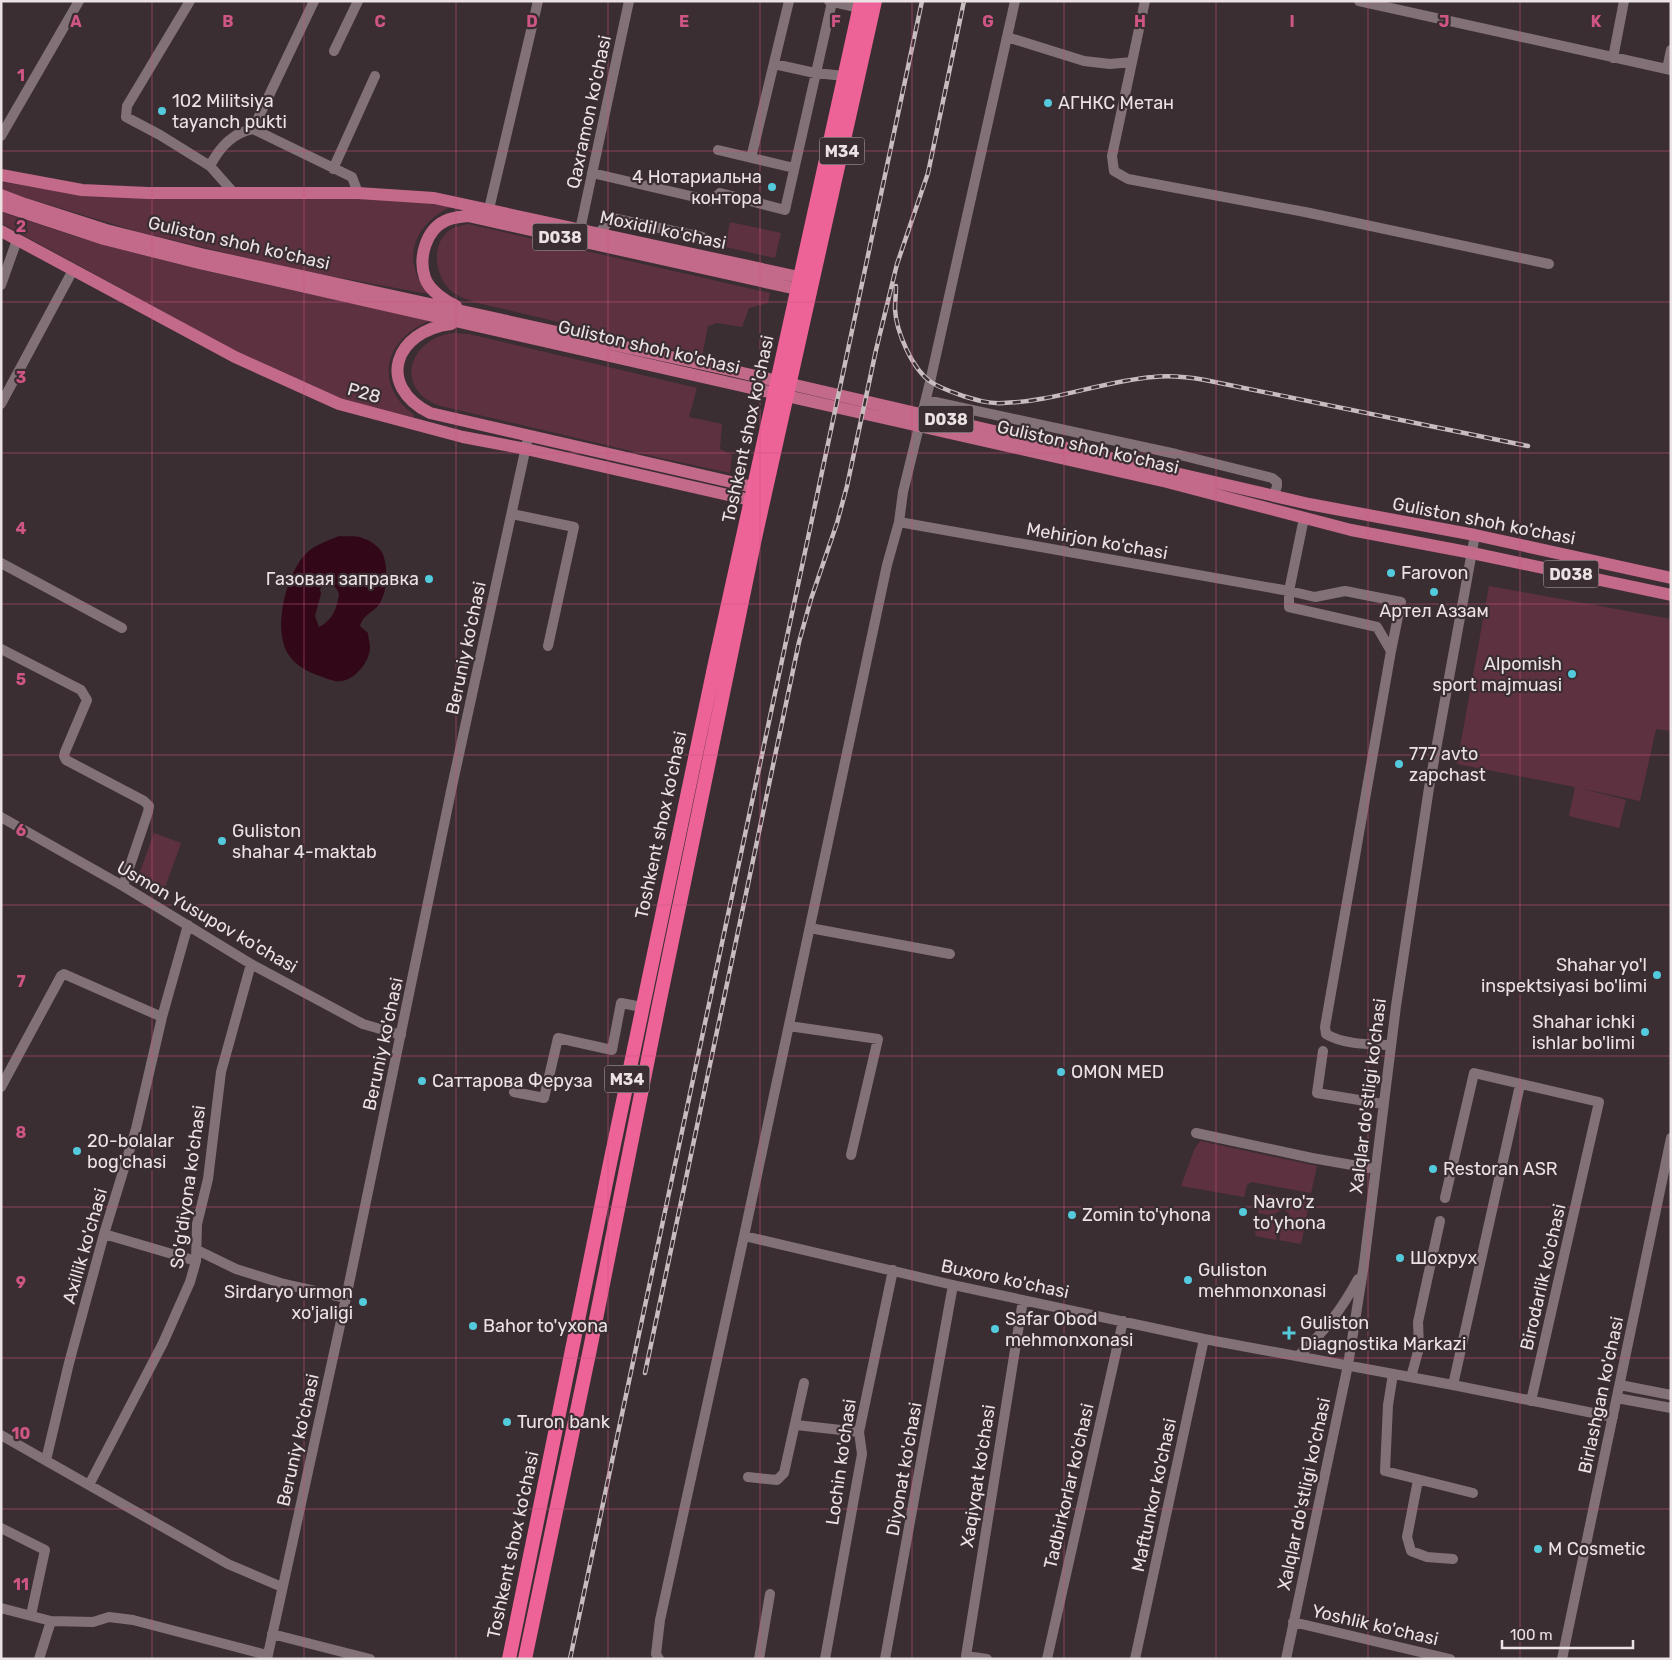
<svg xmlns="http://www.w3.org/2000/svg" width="1672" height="1660" font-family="Rubik,sans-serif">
  <rect width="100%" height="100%" fill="#3b2e32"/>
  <path fill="#5e3140" d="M1,182L83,195L242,196L434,201L452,206C414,224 400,259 428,294L299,270L139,232L1,190Z
    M1,212C26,220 52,229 77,237C194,271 313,295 432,320C385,337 372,384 414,415V418L337,398L234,350L1,223Z
    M730,222L781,233L775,258L725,247Z
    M468,224L770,293L768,303L749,308L742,327L717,323L708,326L702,356L474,302C466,299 457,296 450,290C434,274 430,241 453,228C457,226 463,225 468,224Z
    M453,333L469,334L697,388L689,417L722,424L720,449L732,455L730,473L665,459L441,406C393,390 408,339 453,333Z
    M1489,586L1671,619V731L1656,729L1640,801L1579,788L1626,800L1619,828L1569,816L1575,787L1457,764Z
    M154,833L181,843L163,893L136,883Z
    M1200,1141L1317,1166L1311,1193L1251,1182L1247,1185L1244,1197L1181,1186L1194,1150Z
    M1265,1194L1284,1198L1281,1211L1275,1213L1274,1216L1258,1213L1262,1196Z
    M1287,1199L1309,1202L1306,1221L1290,1219L1289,1213L1285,1211Z
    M1258,1218L1273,1220L1278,1228L1276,1240L1256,1236L1255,1232Z
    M1289,1223L1305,1226L1301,1244L1279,1240L1281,1229L1285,1228Z"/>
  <path fill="#320819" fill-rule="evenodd" d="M339,536C346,537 356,535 362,538C370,540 380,547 383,554C388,569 388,589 380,603C374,613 364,613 360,626L368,633C368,637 370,643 370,648C369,664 352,684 335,681C330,680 325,678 320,676C310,673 298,667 291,658C271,635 285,578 303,557C311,546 327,541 339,536ZM324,585C332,585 336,585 339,594C337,608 333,620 319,627L315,616L321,594L320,589Z"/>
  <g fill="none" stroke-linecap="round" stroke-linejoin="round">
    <path stroke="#827277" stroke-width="10" d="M190,1L127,106L126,117L160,135L210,166L233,192
      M829,1L860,8
      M1145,1L1112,156L1114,171L1128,179L1305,212L1549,264
      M1359,1L1671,70
      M1007,37L1084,61L1110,64L1132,62
      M334,51L358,1
      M1613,58L1624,1
      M774,64L815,73L845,76
      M1667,69L1671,50
      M253,129L314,1
      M1,136L79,1
      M718,150L794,168
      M751,158L789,1
      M210,166C219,148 232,133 253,129L352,177L358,193
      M333,169L375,76
      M592,173L712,201L720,193L785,210L832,2
      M489,209L538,1
      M580,230L629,1
      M598,234L612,218L702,237
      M1,285L17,240
      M926,400L1176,454L1272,478L1277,482V486L1275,492L1268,494
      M1,404L73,270
      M512,514L574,527L548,646
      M1304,518L1289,591V607L1377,627L1391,651L1325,1027L1326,1034C1344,1045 1370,1044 1391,1045
      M899,522L1289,591L1315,597L1345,591L1401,602L1391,651
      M1,563L122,628
      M1,649L81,690L87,700L65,752L64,756L66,760L144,801L149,806L148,812L123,886
      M1,817L123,886L251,964L363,1024L401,1035
      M810,928L950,954
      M789,1026L878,1039L851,1155
      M1323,1051L1317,1093L1383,1104
      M1,1087L61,976L64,974L162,1017
      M514,1092L544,1098L558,1038L612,1050L621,1003L642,1007
      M1196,1133L1312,1158L1375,1169
      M1445,1198L1474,1073L1599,1102L1531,1401
      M104,1234L196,1261
      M744,1236L953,1285L1204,1339L1453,1385L1613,1417
      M197,1250L236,1269L284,1284L346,1298
      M1298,1356C1323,1334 1342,1309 1358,1279
      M1393,1374L1388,1405L1385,1471L1473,1493
      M1411,1377L1419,1348L1418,1322L1440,1221
      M1453,1385L1520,1085
      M1620,1385L1671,1395
      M1617,1398L1671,1408
      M796,1425L859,1432
      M1,1435L228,1564L282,1587
      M46,1460L69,1363L104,1234L136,1129L162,1017L188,925
      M748,1477L777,1480L784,1473L804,1383
      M1418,1480L1407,1537L1411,1551L1427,1557L1453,1559
      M89,1485L163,1343L190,1282L196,1261L197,1224L208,1179L221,1072L251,964
      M1,1528L45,1550L31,1615
      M1,1608L51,1621L93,1622L109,1617L133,1620L267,1655
      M1293,1622L1450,1659
      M272,1634L370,1659
      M39,1659L51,1621
      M267,1659L346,1298L451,791L527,442
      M659,1659L656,1654L660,1620L744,1236L887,565L899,522L903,492L930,382L1015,1
      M759,1659L770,1594
      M825,1659L862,1454L859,1432L893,1270
      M885,1659L953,1285
      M987,1659L966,1656L1023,1300
      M1047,1659L1123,1321
      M1135,1659L1204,1339
      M1286,1659L1348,1365L1364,1264L1396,1006L1429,788L1475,535
      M1562,1659L1671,1138"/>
    <path stroke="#c3698a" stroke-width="12" d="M1,175L82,190L148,193H358L434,198L808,279
      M1,195L25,204L106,230L201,254L721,368L1309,504L1475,535L1671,578
      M1,205L104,239L199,263L1167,482L1351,530L1472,553L1671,595
      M1,231L235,357L339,404L463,437L526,449L750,500
      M456,306C445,301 429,290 425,278C418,258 426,230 445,221C453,217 461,217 468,216L806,291
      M451,324C395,331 375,385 430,413L753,487"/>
    <path stroke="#ee6397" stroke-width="14" d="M509,1659L609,1168L715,663L861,1
      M525,1659L590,1349L658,1009L755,538L875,1"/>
    <g stroke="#c7bdbf" stroke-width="4.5">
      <path id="rail" d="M896,286C896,294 895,302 895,309C896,331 912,369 931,382C940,388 952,392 963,396C976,400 989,404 1003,403C1052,402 1104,381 1153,377C1171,375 1188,377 1205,380L1528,446
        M645,1373L799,642L811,599L837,523L847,486L876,350L897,264L928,173L964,1
        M570,1659L922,1"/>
    </g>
    <use href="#rail" stroke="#3b2e32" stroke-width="2.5" stroke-dasharray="8" stroke-linecap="butt"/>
  </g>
  <path fill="none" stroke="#ce5584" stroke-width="1" stroke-opacity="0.55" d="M152,1V1659M304,1V1659M456,1V1659M608,1V1659M760,1V1659M912,1V1659M1064,1V1659M1216,1V1659M1368,1V1659M1520,1V1659M1,151H1671M1,302H1671M1,453H1671M1,604H1671M1,755H1671M1,905H1671M1,1056H1671M1,1207H1671M1,1358H1671M1,1509H1671"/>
  <g fill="#54cadd" stroke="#3b2e32" stroke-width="2">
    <circle cx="1048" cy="103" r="5"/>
    <circle cx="162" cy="111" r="5"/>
    <circle cx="772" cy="187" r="5"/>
    <circle cx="1391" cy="573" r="5"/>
    <circle cx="429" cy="579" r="5"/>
    <circle cx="1434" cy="592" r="5"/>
    <circle cx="1572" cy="674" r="5"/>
    <circle cx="1399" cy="764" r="5"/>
    <circle cx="222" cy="841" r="5"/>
    <circle cx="1657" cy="975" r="5"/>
    <circle cx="1645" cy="1032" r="5"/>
    <circle cx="1061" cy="1072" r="5"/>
    <circle cx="422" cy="1081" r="5"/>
    <circle cx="77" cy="1151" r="5"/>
    <circle cx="1433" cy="1169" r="5"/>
    <circle cx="1243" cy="1212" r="5"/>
    <circle cx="1072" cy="1215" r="5"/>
    <circle cx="1400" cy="1258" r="5"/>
    <circle cx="1188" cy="1280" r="5"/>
    <circle cx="363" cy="1302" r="5"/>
    <circle cx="473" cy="1326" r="5"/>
    <circle cx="995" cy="1329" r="5"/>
    <path d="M1286.5 1325.5h5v5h5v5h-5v5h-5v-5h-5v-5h5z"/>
    <circle cx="507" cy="1422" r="5"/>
    <circle cx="1538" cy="1549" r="5"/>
  </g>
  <g text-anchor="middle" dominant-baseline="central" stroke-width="4.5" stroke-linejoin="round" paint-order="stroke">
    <g fill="#3b2e32" stroke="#b6acaf" stroke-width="1">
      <rect x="819.5" y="137.5" width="45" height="27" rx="4"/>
      <rect x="532.5" y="223.5" width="55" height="27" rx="4"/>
      <rect x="918.5" y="405.5" width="55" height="27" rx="4"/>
      <rect x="1543.5" y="560.5" width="55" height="27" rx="4"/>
      <rect x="604.5" y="1065.5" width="45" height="27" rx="4"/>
    </g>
    <g font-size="16" font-weight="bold" fill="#ebe2e4">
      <text x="842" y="151">M34</text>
      <text x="560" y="237">D038</text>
      <text x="946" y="419">D038</text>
      <text x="1571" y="574">D038</text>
      <text x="627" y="1079">M34</text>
    </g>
    <g font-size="18" fill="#ebe2e4" stroke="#3b2e32" text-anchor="start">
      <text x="172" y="101">102 Militsiya<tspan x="172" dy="21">tayanch pukti</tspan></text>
      <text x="1058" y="103">АГНКС Метан</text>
      <text x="762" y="177" text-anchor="end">4 Нотариальна<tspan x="762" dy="21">контора</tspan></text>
      <text x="1401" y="573">Farovon</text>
      <text x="419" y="579" text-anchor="end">Газовая заправка</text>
      <text x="1434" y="611" text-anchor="middle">Артел Аззам</text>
      <text x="1562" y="664" text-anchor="end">Alpomish<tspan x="1562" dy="21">sport majmuasi</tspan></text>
      <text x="1409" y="754">777 avto<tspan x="1409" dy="21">zapchast</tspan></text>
      <text x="232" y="831">Guliston<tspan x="232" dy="21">shahar 4-maktab</tspan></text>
      <text x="1647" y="965" text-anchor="end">Shahar yo'l<tspan x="1647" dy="21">inspektsiyasi bo'limi</tspan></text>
      <text x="1635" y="1022" text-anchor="end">Shahar ichki<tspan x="1635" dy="21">ishlar bo'limi</tspan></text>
      <text x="1071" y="1072">OMON MED</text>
      <text x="432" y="1081">Саттарова Феруза</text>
      <text x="87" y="1141">20-bolalar<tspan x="87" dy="21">bog'chasi</tspan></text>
      <text x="1443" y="1169">Restoran ASR</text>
      <text x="1253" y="1202">Navro'z<tspan x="1253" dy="21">to'yhona</tspan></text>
      <text x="1082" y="1215">Zomin to'yhona</text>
      <text x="1410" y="1258">Шохрух</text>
      <text x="1198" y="1270">Guliston<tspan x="1198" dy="21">mehmonxonasi</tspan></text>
      <text x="353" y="1292" text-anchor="end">Sirdaryo urmon<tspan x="353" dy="21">xo'jaligi</tspan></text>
      <text x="1005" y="1319">Safar Obod<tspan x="1005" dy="21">mehmonxonasi</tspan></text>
      <text x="1300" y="1323">Guliston<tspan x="1300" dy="21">Diagnostika Markazi</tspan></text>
      <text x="483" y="1326">Bahor to'yxona</text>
      <text x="517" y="1422">Turon bank</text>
      <text x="1548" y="1549">M Cosmetic</text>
    </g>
    <g font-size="18" fill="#ebe2e4" stroke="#3b2e32">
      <text transform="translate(589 112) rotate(-78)">Qaxramon ko'chasi</text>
      <text transform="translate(663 230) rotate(12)">Moxidil ko'chasi</text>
      <text transform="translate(239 243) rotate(13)">Guliston shoh ko'chasi</text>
      <text transform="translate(649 347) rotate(13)">Guliston shoh ko'chasi</text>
      <text transform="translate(364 393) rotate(16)">Р28</text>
      <text transform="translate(748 429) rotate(-78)">Toshkent shox ko'chasi</text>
      <text transform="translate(1088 447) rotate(13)">Guliston shoh ko'chasi</text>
      <text transform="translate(1484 521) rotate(11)">Guliston shoh ko'chasi</text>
      <text transform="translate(1097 541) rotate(10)">Mehirjon ko'chasi</text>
      <text transform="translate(466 648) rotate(-78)">Beruniy ko'chasi</text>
      <text transform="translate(661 825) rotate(-78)">Toshkent shox ko'chasi</text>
      <text transform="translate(207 917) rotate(30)">Usmon Yusupov ko'chasi</text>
      <text transform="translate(383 1044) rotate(-78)">Beruniy ko'chasi</text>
      <text transform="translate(1368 1096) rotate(-83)">Xalqlar do'stligi ko'chasi</text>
      <text transform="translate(188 1187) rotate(-82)">So'g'diyona ko'chasi</text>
      <text transform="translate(85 1246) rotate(-74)">Axillik ko'chasi</text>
      <text transform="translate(1543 1277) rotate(-77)">Birodarlik ko'chasi</text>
      <text transform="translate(1005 1279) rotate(12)">Buxoro ko'chasi</text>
      <text transform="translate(1601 1395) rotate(-78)">Birlashgan ko'chasi</text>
      <text transform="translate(298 1440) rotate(-77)">Beruniy ko'chasi</text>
      <text transform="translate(841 1462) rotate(-82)">Lochin ko'chasi</text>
      <text transform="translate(904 1469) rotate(-80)">Diyonat ko'chasi</text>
      <text transform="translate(978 1476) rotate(-81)">Xaqiyqat ko'chasi</text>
      <text transform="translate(1069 1486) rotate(-77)">Tadbirkorlar ko'chasi</text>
      <text transform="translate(1304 1494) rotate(-78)">Xalqlar do'stligi ko'chasi</text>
      <text transform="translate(1154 1495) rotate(-78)">Maftunkor ko'chasi</text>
      <text transform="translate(513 1545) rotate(-78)">Toshkent shox ko'chasi</text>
      <text transform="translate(1375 1625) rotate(13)">Yoshlik ko'chasi</text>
    </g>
  </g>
  <g font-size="16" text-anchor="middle" font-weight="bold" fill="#ce5584" stroke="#3b2e32" stroke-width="4.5" stroke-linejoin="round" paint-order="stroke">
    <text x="76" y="27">A</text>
    <text x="228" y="27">B</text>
    <text x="380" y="27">C</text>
    <text x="532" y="27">D</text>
    <text x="684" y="27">E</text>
    <text x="836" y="27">F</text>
    <text x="988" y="27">G</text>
    <text x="1140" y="27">H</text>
    <text x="1292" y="27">I</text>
    <text x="1444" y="27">J</text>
    <text x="1596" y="27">K</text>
    <text x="21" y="81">1</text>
    <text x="21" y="232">2</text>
    <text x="21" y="383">3</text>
    <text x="21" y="534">4</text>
    <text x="21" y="685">5</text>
    <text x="21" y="836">6</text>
    <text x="21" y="987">7</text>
    <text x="21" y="1138">8</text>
    <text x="21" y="1288">9</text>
    <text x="21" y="1439">10</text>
    <text x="21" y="1590">11</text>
  </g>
  <rect width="1672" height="1660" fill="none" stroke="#ebe2e4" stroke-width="5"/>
  <path d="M1502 1640v8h131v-8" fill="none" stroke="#ebe2e4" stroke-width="2.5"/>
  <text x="1510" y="1640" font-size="15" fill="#ebe2e4" stroke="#3b2e32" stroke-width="4" paint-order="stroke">100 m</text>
</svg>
